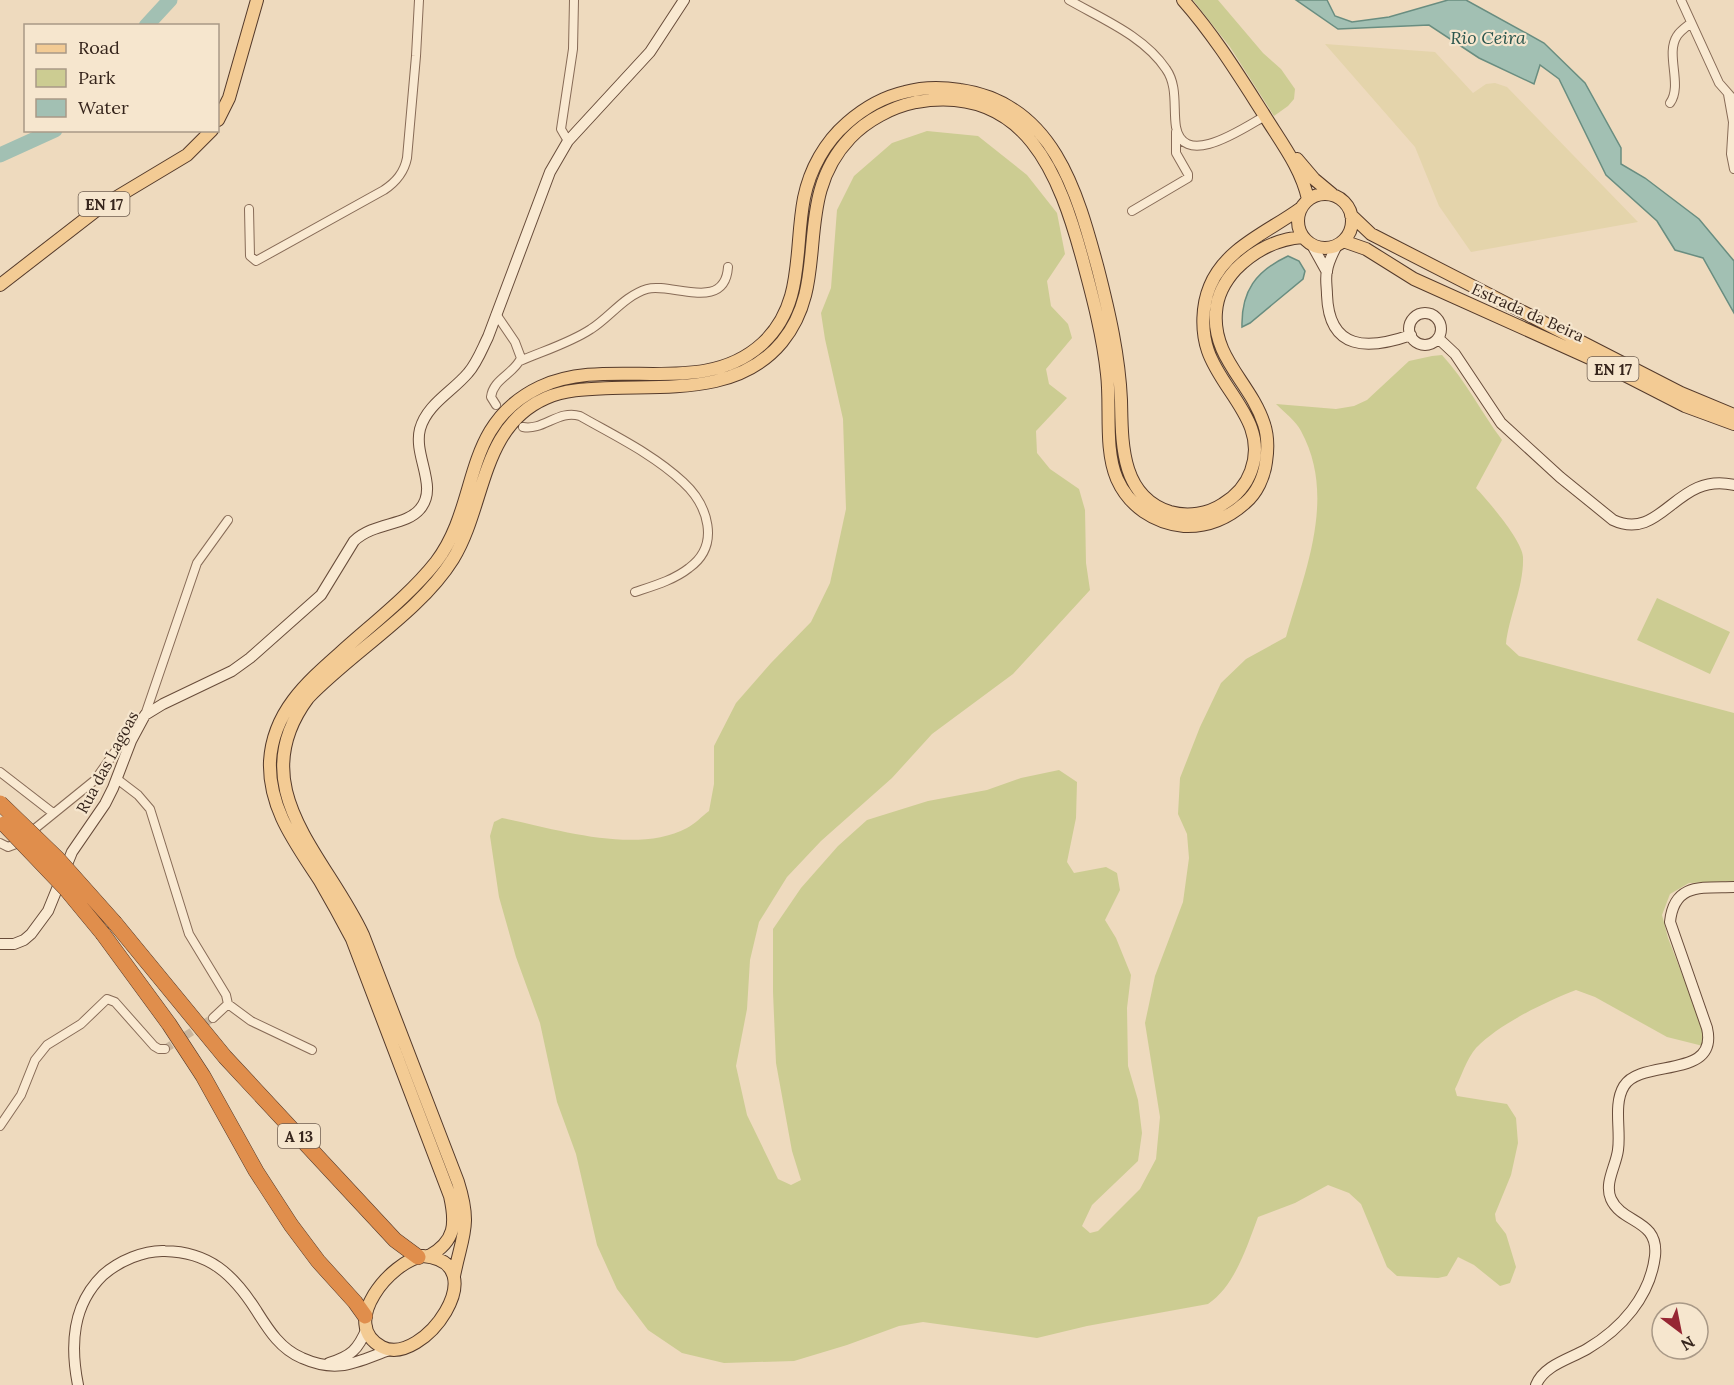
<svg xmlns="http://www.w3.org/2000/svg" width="1734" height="1385" font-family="Lora,serif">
  <rect width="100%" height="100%" fill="#eedabe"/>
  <path fill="#e4d4ab" d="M1325,44L1435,52L1473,93L1486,84L1495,83L1507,87L1638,222L1471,252L1439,206L1415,147Z"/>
  <path fill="#cccc92" d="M1193,0H1218L1263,53L1281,69L1295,89L1294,99L1288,106L1274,116L1230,47Z
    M927,131L978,136L1027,175L1057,213L1065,254L1047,281L1051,306L1068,324L1072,338L1046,369L1049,384L1067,398L1036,431L1037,453L1050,469L1079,489L1085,510L1086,563L1090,590L1013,674L932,734L892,778L821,841L787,877L759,922L750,960L747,1009L736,1066L747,1115L778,1179L791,1185L801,1180L792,1151L776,1063L773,992V929L801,888L838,846L867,820L928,801L987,790L1021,778L1059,770L1077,782L1076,818L1067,862L1074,873L1106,867L1117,873L1120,890L1105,920L1116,938L1131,975L1127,1008L1128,1066L1138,1100L1142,1133L1138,1161L1092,1205L1082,1226L1090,1233L1098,1231L1140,1189L1156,1159L1160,1117L1145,1023L1155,976L1183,902L1189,858L1187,834L1178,814L1180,778L1200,727L1221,683L1246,659L1286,637C1305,571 1337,497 1301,431C1296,421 1284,412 1276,404L1336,409L1354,406L1367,400L1409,361L1432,356L1442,355C1466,381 1481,412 1502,440L1476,488C1488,501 1522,540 1523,557C1524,587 1509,615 1506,644L1519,656L1734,713V881L1689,883L1670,894L1662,915L1668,938L1703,1028V1046L1667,1037L1595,997L1576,990C1545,1002 1499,1024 1476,1048C1467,1058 1461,1077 1455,1089L1457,1096L1507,1104L1516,1118L1518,1143L1511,1175L1495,1214L1496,1221L1506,1234L1516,1267L1510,1283L1500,1286L1474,1265L1458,1257L1447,1276L1438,1278L1397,1276L1387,1267L1361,1204L1349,1193L1328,1185L1295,1203L1258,1217C1247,1246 1235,1286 1208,1304L1087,1326L1037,1338L923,1322L899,1326L847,1345L794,1361L724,1363L682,1353L648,1330L617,1289L597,1245L576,1154L557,1102L540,1023L516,957L499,897L490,836L494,822L502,818C556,829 636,855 687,828C695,824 702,816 709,811L714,784V746L736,703L771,663L811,622L830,583L846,509L843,419L825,339L821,313L831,288L837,210L854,176L892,143Z
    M1657,598L1730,632L1710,674L1637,640Z"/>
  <path fill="#a2c0b3" stroke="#698d80" stroke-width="1.5" d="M1296,0H1327L1335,16L1352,22L1389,17L1448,0H1466L1544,43L1585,83L1621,148V164L1645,178L1699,219L1734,261V313L1703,258L1675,250L1657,221L1606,175L1559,79L1540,65L1534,84L1479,58L1429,25L1338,29Z
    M1288,256L1299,261L1305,271L1303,279L1250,323L1242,327C1241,291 1256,271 1288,256Z"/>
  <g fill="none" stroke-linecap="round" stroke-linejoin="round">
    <path stroke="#a2c0b3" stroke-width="15" d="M146,26L170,0
      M0,155L55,130"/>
    <path stroke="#c9b69e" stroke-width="8" stroke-dasharray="8 4" stroke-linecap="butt" d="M165,1049L213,1018"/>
    <g stroke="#876b57" stroke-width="10">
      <path id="street" d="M1069,0C1102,19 1144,36 1166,69C1178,86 1173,108 1176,127C1184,170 1245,127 1265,116
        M1681,0L1719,83L1734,100
        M1728,94L1733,122L1731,154L1734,169
        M1670,103C1683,85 1665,54 1677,36C1680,31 1686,27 1691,23
        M568,141L561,129L573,49L574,0
        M249,209L250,256L256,261L384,190C396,182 404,173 407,158L416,56L419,0
        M1132,211L1188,178V174L1176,153V132
        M496,314L515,342L521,358C514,374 493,379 491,397L496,405
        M520,361C543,351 570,343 591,329C610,317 624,296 647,289C671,282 725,313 728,267
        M523,427C543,431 559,409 580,416C615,436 653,454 683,482C708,505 721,545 689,568C674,580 653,586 635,592
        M0,772L53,813
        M117,779L138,795L150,809L189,934L226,995L228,1004L213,1018
        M0,843L8,847L16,844L95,780L131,729L145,715L197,563L228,520
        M228,1004L251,1021L312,1050
        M0,1126L21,1095L35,1060L47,1045L81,1024L107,999L115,1002L154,1046L159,1049H165"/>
    </g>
    <g stroke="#684c3a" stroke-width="12">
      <path id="secondary" d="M1312,245L1327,272
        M1337,245C1333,253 1328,262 1327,271C1325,278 1327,287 1327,295C1329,351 1368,350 1411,335
        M1409 329a16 16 0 1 1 32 0a16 16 0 1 1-32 0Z
        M1438,338L1455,354L1501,423L1560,477L1613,520C1662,543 1676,471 1734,485
        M0,944H14L24,940L31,934L48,911L72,852L105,804L113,788L131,741L145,715L163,704L232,671L250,658L321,595L354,541C374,522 406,526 420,509C439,487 413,456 420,429C427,404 452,392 468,373C477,363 482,349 488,337L550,172L568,141L650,52L684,0
        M329,1363C351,1356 358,1350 367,1328
        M78,1385C70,1345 72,1305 103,1275C119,1261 144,1250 165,1251C209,1252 233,1274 256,1310C268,1329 280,1349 302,1358C338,1374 356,1362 389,1350
        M1536,1385C1544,1365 1570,1359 1587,1349C1621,1329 1650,1297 1655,1256C1659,1219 1622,1224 1611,1199C1604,1183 1616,1166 1618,1150C1621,1130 1613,1104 1624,1086C1641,1058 1719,1080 1707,1028L1670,922C1674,882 1703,888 1734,887"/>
    </g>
    <g stroke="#543a2b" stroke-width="14">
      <path id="primary" d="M1183,0C1214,35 1238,74 1263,113C1280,141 1301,167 1308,199
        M218,120L229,98L257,0
        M1297,159L1314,179L1332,194
        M1298 221a27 27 0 1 1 54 0a27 27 0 1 1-54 0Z
        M1351,215L1371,234L1681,393L1734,415
        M1343,241L1366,249L1414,279L1603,364L1685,406L1734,424
        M0,285L102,206L187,155L212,130
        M423,1256C497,1262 423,1368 382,1347C338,1324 391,1261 423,1256Z
        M429,1256C456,1241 456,1223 450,1196L352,939C342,920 331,900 320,881C296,844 268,808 270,761C273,712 306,683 340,653C372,624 409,596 436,562C481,503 460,425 540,387C610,354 702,400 763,343C805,304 794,249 804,198C810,169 825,142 847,123C864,108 883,97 905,92C923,87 942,87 960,90C1053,103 1077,191 1098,269C1109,312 1119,355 1121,400C1122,442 1120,496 1170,512C1188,517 1208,514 1223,504C1236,496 1246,485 1251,471C1269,423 1222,392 1208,351C1201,331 1202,305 1210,286C1226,247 1270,231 1301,208
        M454,1276C462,1235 472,1226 458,1182L363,935C326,855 241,788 308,698C352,652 420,612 453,559C486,505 480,427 546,398C567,389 590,389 612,388C671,386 740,393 782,342C833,280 790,201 850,138C867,120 892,107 916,102C1026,83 1060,176 1083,261C1093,298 1103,336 1107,374C1111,406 1104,449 1117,479C1129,506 1154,523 1184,526C1207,527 1227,519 1245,503C1257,493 1264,477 1266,462C1268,449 1268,436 1264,424C1251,383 1212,358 1216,312C1217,296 1225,281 1236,269C1255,250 1276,239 1303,237"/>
    </g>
    <g stroke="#543a2b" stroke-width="16">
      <path id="highway" d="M115,923L225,1057L395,1240L418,1257
        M103,934L169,1024L203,1076L256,1171L291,1225L318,1261L355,1302L365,1316"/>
    </g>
    <use href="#street" stroke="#f9e9d1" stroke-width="8"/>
    <use href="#secondary" stroke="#f9e9d1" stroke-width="10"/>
    <use href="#primary" stroke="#f3cb94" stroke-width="12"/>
    <use href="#highway" stroke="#e08e4c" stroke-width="15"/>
    <g stroke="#543a2b" stroke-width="16" stroke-linecap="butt">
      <path id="highway-bridge" d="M0,803L58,859L115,923
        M4,824L65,888L103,934"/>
    </g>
    <use href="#highway-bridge" stroke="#e08e4c" stroke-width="15"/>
  </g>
  <g text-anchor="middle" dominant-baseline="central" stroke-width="4.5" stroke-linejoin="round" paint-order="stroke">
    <g fill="#f6e6ce" stroke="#705f51" stroke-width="1.5">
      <rect x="78.5" y="192" width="51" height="24" rx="4.5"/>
      <rect x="1587.5" y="357" width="51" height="24" rx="4.5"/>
      <rect x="278" y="1124" width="42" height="24" rx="4.5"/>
    </g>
    <g font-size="15" font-weight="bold" fill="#36251c">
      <text x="104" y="204">EN 17</text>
      <text x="1613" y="369">EN 17</text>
      <text x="299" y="1136">A 13</text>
    </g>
    <g font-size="16" fill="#36251c" stroke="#f6e6ce">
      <text transform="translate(1528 312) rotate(24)">Estrada da Beira</text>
      <text transform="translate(107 762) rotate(-62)">Rua das Lagoas</text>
    </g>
    <g font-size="18" font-style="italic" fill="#2a564e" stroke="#f6e6ce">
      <text x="1488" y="37">Rio Ceira</text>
    </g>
  </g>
  <rect x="24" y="24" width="195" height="108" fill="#f6e6ce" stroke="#a99987" stroke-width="1.5"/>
  <rect x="36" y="44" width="30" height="9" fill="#f3cb94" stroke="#a99987" stroke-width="1.5"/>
  <text x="78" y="54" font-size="18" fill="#36251c">Road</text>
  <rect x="36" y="69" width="30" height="18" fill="#cccc92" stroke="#a99987" stroke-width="1.5"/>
  <text x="78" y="84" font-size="18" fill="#36251c">Park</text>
  <rect x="36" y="99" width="30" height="18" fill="#a2c0b3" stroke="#a99987" stroke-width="1.5"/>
  <text x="78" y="114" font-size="18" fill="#36251c">Water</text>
  <g transform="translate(1680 1331) rotate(148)"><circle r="28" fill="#f6e6ce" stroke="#a99987" stroke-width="1.5"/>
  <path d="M0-4.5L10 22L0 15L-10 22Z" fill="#962633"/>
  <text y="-9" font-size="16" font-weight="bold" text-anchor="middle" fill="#36251c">N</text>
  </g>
</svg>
